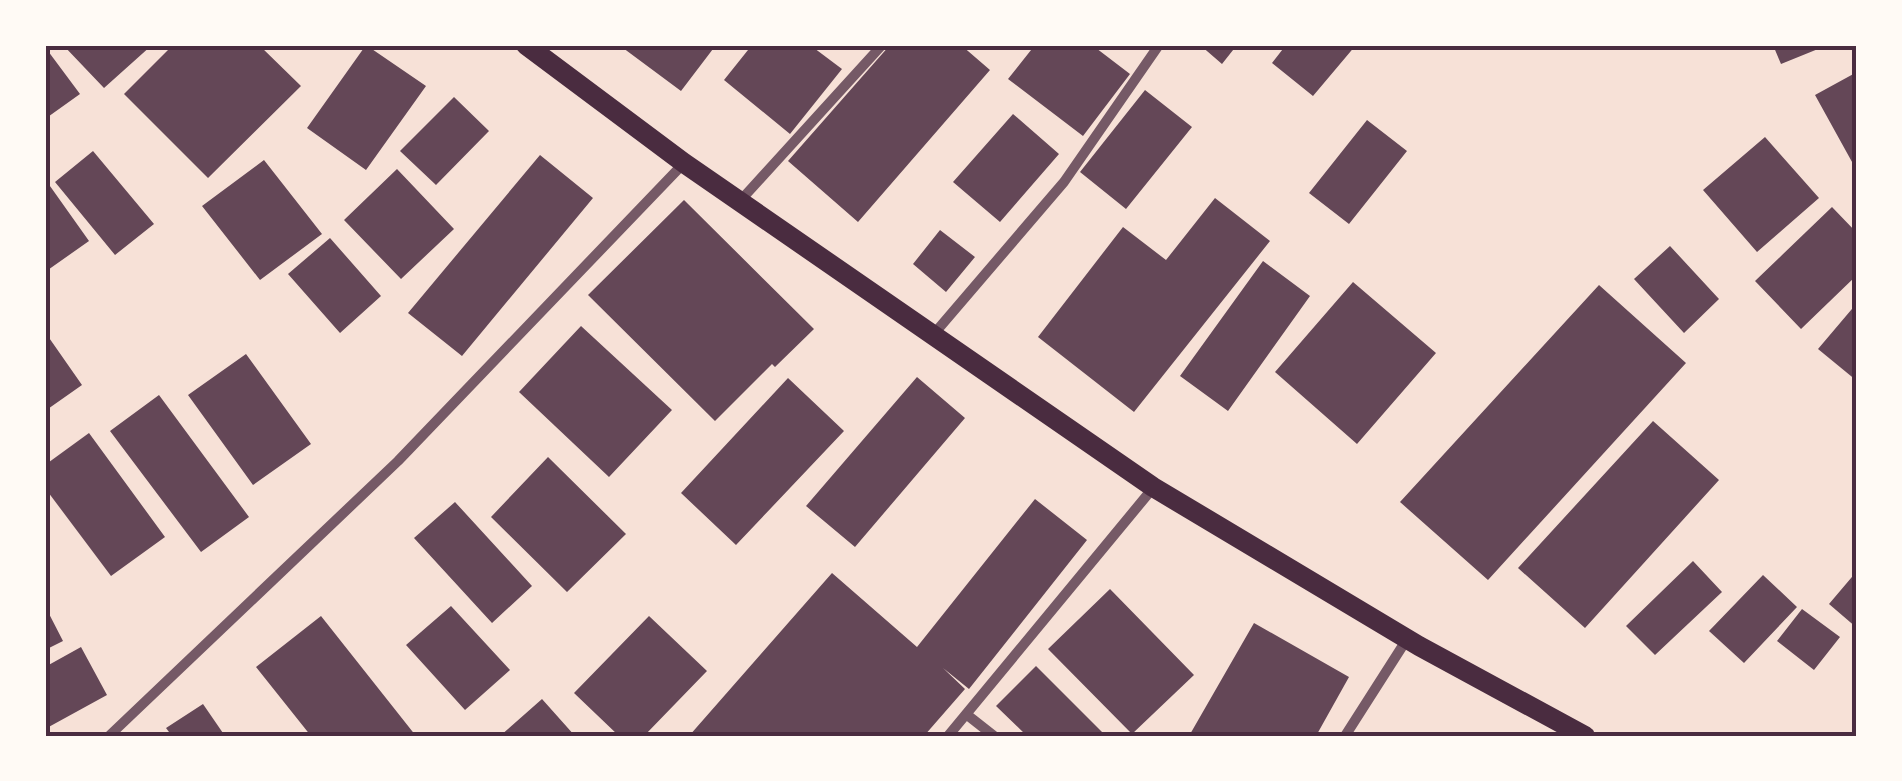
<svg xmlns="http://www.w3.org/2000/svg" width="1902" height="781" font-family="'Varela Round',sans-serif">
  <rect width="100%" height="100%" fill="#f7e1d7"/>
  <path fill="#644757" d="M63,45H152L104,88Z
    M173,45H259L301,86L208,178L124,94Z
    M366,45L426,86L366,170L307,128Z
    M619,45H716L681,91Z
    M752,45H810L842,69L790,134L724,80Z
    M890,45H961L990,70L858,222L788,161Z
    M1035,45H1092L1130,74L1083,136L1008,79Z
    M1200,45H1237L1222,64Z
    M1286,45H1356L1313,96L1272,63Z
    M1773,45H1816L1818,49L1781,64Z
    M48,51L80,94L45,119V53Z
    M1857,72V171L1815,95Z
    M1145,90L1192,127L1126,209L1080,172Z
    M454,97L489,131L436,185L400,151Z
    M1013,114L1059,154L1000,222L953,182Z
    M1367,120L1407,151L1349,224L1309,193Z
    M1765,137L1819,198L1757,252L1703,190Z
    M93,151L154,224L115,255L55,182Z
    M540,155L593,198L462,356L408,313Z
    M264,160L322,234L260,280L202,206Z
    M397,169L454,229L401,279L344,220Z
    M45,179L89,241L45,272Z
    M1215,198L1270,241L1134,412L1038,337L1123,227L1166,260Z
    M684,200L814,329L775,367L772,364L715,421L588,295Z
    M1832,207L1857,233V275L1801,329L1755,281Z
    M940,230L975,257L946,292L913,264Z
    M330,238L381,296L340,333L288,274Z
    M1670,246L1719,299L1684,333L1634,279Z
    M1263,261L1310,296L1228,411L1180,376Z
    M1353,282L1436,353L1357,444L1275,372Z
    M1599,285L1686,363L1488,580L1400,502Z
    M1857,303V381L1818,349Z
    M581,326L672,410L609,477L519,392Z
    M45,332L82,385L45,411Z
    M246,354L311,444L253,485L188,395Z
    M917,377L965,418L855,547L806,506Z
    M788,378L844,431L736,545L681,493Z
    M159,395L249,517L201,552L110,431Z
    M1653,421L1719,480L1585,628L1518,568Z
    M89,433L165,537L111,576L45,488V465Z
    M548,457L626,534L567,592L491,517Z
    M1035,499L1087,540L969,689L943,668L965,689L924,736H689L832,573L917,647Z
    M455,502L532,586L492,623L414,538Z
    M1693,561L1722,592L1655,655L1626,626Z
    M1857,571V628L1829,604Z
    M1763,575L1797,607L1744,663L1709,631Z
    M1110,589L1194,675L1132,734L1048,649Z
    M45,606L63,641L45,650Z
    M451,606L510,670L465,710L406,645Z
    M1802,609L1840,637L1814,670L1777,641Z
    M321,616L416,736H311L256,667Z
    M649,616L707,671L644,736H619L574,693Z
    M1254,623L1349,677L1316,736H1189Z
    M81,647L107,695L45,729V667Z
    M1036,666L1106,736H1027L996,706Z
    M542,699L575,736H500Z
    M203,704L225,736H172L166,728Z"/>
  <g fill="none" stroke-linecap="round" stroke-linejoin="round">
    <path stroke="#755966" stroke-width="10" d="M740,201L882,45
      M933,335L1064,182L1159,45
      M966,714L994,736
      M109,736L398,461L684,163
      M948,736L1153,488
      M1345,736L1407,639"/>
    <path stroke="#4a2c40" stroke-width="20" d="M526,45L684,163L1153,487L1419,646L1585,736"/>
  </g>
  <rect width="1902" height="781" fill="none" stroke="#fffaf5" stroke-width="95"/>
  <rect x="48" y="48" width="1806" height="686" fill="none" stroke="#4a2c40" stroke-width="4"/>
</svg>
